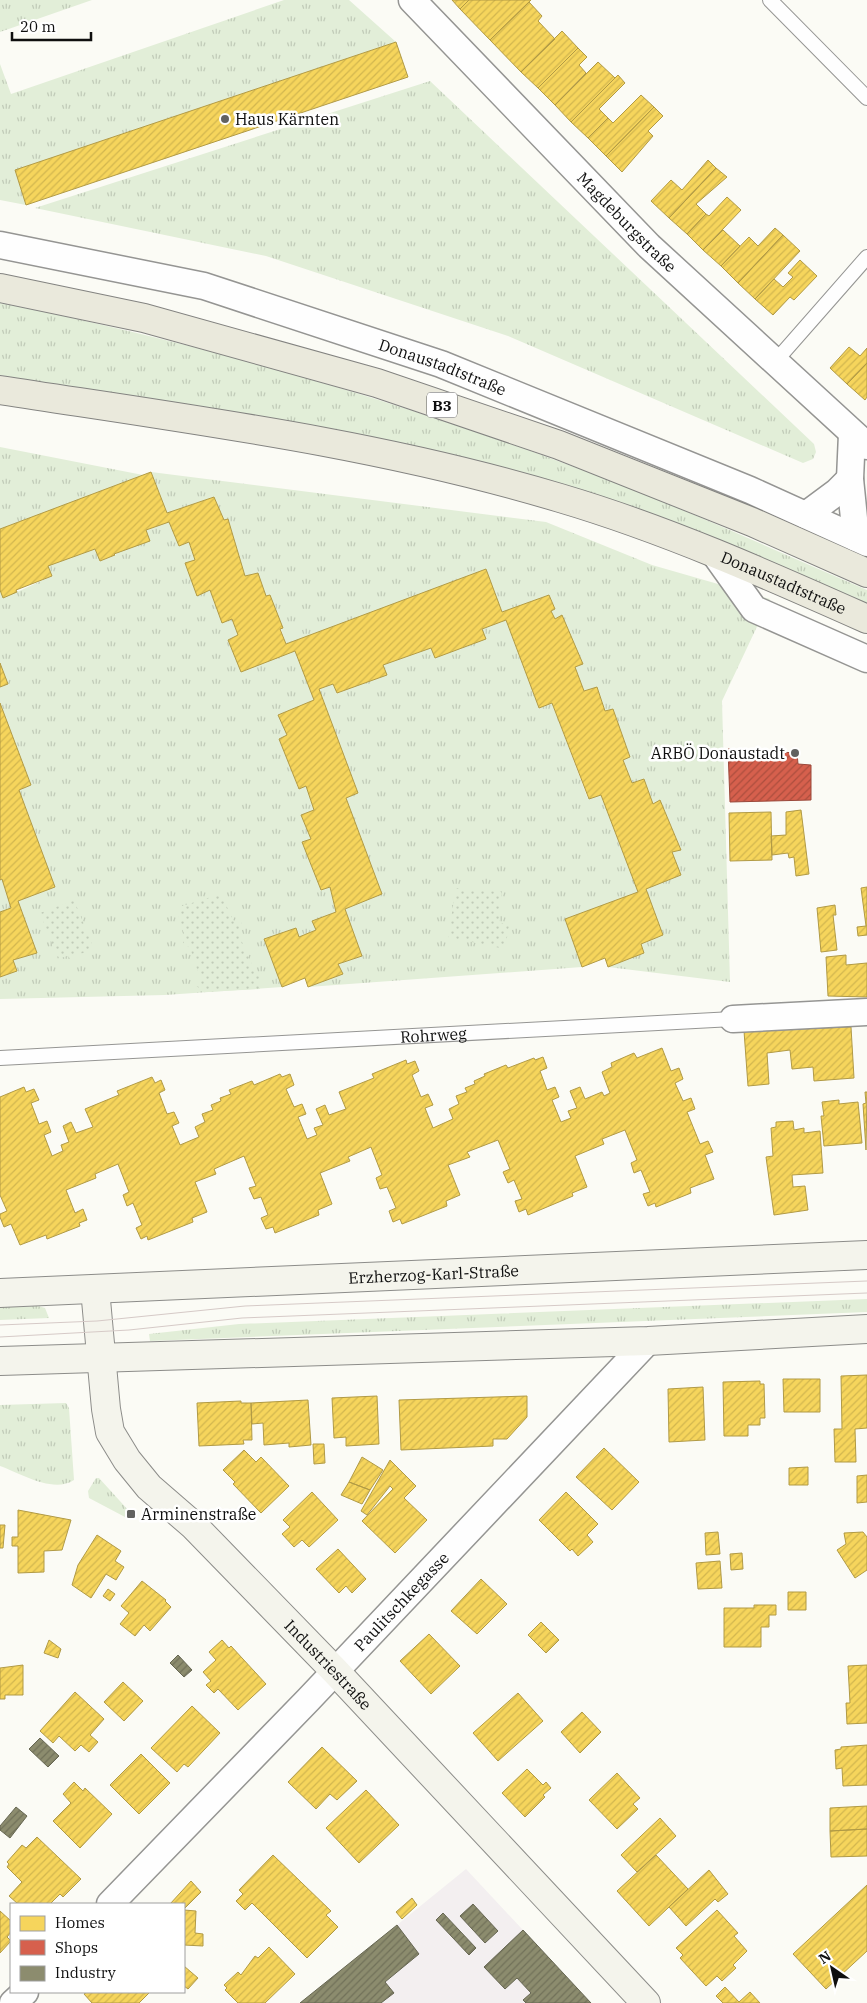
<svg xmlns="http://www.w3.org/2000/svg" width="867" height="2003" font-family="'IBM Plex Serif',serif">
  <defs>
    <pattern id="grass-tufts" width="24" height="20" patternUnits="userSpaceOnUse" patternTransform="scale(1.25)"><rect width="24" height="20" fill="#e2eed8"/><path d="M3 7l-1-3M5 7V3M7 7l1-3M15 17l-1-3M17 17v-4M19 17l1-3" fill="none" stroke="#c1cbb8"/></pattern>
    <pattern id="park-dots" width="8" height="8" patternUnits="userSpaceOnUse" patternTransform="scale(1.25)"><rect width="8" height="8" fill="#e2eed8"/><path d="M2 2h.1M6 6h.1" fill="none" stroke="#c1cbb8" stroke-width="1.8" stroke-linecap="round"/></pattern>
    <pattern id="homes-hatch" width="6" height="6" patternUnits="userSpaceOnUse" patternTransform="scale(1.25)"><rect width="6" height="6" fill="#f6d55c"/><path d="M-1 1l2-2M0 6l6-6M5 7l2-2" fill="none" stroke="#d2b64f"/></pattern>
    <pattern id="shops-hatch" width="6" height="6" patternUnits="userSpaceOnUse" patternTransform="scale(1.25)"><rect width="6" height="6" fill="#d6604d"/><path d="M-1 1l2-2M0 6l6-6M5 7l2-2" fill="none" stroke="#ac4e3e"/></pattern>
    <pattern id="industry-hatch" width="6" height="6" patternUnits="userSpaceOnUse" patternTransform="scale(1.25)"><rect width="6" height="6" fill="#8c8c6e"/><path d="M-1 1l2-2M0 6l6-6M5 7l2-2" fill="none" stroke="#717159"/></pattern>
  </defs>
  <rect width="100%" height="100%" fill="#fbfbf5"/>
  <path fill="#f3eff0" d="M466,1869L591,2003H300L397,1925Z"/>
  <path fill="url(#grass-tufts)" d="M0,0H92L0,32Z
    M284,0H349L396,42L15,170L26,205L0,200V64L11,94Z
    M430,81L814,444L816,452L813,459L803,463L508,336L266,256L35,208Z
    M0,303C192,341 382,396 566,464C668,501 767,547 867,590V607L594,495L533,476L404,444L0,375Z
    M0,447L143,475L0,529Z
    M151,472L546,522L652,565L770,599L722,701L730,982L608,967L643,953L641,944L663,935L646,889L680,875L672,852L681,849L660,800L653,804L644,779L632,783L623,760L630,757L613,709L605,711L597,687L584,691L575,667L583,664L562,616L555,619L551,611L555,608L549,595L502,612L486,569L286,644L270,595L266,596L258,573L245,576L228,519L224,520L214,497L167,513Z
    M169,522L179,546L189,542L195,560L185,563L198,595L210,590L222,622L232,619L238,635L228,640L241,671L295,651L314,700L278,715L287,735L280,739L298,788L306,786L314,810L301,815L311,839L302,842L321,889L330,887L336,912L313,921L316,930L299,937L296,928L264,939L282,987L165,995L0,999V977L17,971L13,960L37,953L18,901L55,887L19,790L31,785L0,703V687L8,684L0,663V590L17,592L52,576L48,566L95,549L100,561L114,556L146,530Z
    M506,620L539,708L552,703L588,799L601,795L638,892L565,919L582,967L308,987L342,974L338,964L362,956L345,909L346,798L358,793L319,689L333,684L337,693L386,675L383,665L431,648L435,658L485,639L482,629Z
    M2,879L11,908L0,912V880Z
    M867,1299V1312L150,1341L149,1334L239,1324Z
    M38,1306L45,1308L49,1318L0,1320V1307Z
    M66,1403L69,1408L74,1480C53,1494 20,1473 0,1466V1405Z
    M96,1478H99L129,1511L125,1517L89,1498L88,1491Z"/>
  <path fill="url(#park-dots)" d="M456,888L502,892L499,922L509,926L505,949L448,937Z
    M221,894L233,920L242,923L238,933L254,969L262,974L258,981L260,989L206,992L196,986L200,978L190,948L183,943L184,935L178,914L182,906Z
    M74,900L94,949L69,958L67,956L58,959L40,913Z"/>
  <path fill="url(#homes-hatch)" stroke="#b19a45" d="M452,0H469L460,9Z
    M469,0H531L490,40L460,9Z
    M529,2L542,16L538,21L555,39L521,72L490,40Z
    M562,31L578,48L538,88L521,72Z
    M396,42L408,77L26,205L15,170Z
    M578,48L587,57L579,65L586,73L555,105L538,88Z
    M598,62L615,78L571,122L555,105Z
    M618,75L625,83L599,109L608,118L588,138L571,122Z
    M641,95L654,107L606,156L588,138L608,118L613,123Z
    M654,107L663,116L648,131L653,136L622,172L606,156Z
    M708,160L716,168L669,218L651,201L671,180L682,190Z
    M716,168L727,177L696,204L706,214L687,234L669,218Z
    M727,197L741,210L703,250L687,234L706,214L709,216Z
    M775,228L783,235L738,283L721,266L749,237L758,246Z
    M723,230L740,246L721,266L703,250Z
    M783,235L800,251L755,299L738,283Z
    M800,260L817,276L794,300L790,297L773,315L755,299L774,279L783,287L793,277L788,273Z
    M849,347L860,356L867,348V363L847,384L830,368Z
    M867,363V397L865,400L847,384Z
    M151,472L167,513L214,497L224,520L228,519L245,576L258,573L266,596L270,595L283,628L280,629L286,644L486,569L502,612L549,595L555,609L551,611L555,619L562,615L583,664L575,667L584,691L597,687L605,711L613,709L630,757L623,760L632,783L644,779L653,804L660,800L681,850L672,852L681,875L646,889L663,935L641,944L644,953L608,967L605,958L582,967L565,919L638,892L601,795L589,799L552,703L539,708L506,620L482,629L486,639L435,658L431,648L383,665L387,675L337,693L333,684L319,689L358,793L346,798L382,894L345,909L362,956L338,964L343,974L308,987L305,978L282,987L264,939L296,928L299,937L316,930L312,921L336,912L330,887L321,890L302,842L311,839L301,815L314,810L306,786L299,789L279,739L287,735L278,715L314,700L295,651L241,672L228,640L238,635L232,619L222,623L210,590L197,596L185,563L195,560L189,542L179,546L169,522L146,530L150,541L114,554L115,555L100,561L95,549L48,566L52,576L16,590L17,592L3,598L0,590V529Z
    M0,663L8,684L0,687Z
    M0,703L31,785L19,790L55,887L18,901L37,953L13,960L17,971L0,977V912L11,908L2,879L0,880Z
    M801,810L809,874L796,876L794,857L789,858L788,853L772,855L771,836L786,835V812Z
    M771,812L772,860L730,861L729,813Z
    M867,887V935L858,936L857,927L866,926L861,888Z
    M835,905L836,915H833L837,950L821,952L817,908Z
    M846,955V965L867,963V997L828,996L826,957Z
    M851,1027L854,1078L814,1081L813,1067L792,1069L790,1050L767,1053L769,1084L748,1086L744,1031Z
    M662,1048L671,1071L679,1068L683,1079L675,1083L683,1101L691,1098L695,1109L687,1112L700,1144L708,1141L713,1152L705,1155L714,1179L690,1188L691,1193L656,1207L655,1203L648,1206L643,1194L650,1192L641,1170L634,1173L631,1163L637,1160L625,1130L602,1139L604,1144L575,1156L587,1187L572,1193L573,1196L528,1215L526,1209L519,1212L515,1201L522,1199L514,1180L508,1183L503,1172L510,1169L498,1140L467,1152L470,1157L448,1165L460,1195L446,1201L447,1206L402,1224L400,1219L393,1222L389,1211L396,1208L387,1187L380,1189L376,1178L382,1175L371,1147L348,1157L350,1161L320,1173L332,1204L318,1210L319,1215L275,1233L273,1227L266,1229L261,1218L268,1215L261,1197L254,1199L249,1188L256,1186L244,1156L214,1169L216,1174L195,1182L207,1212L192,1218L193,1222L148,1240L147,1236L141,1239L136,1228L142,1225L133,1203L127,1206L123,1195L129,1192L118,1164L95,1174L96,1178L66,1190L75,1213L83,1209L87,1220L79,1223L80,1226L47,1239L46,1235L20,1245L11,1224L4,1227L0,1217V1214L7,1211L0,1195V1097L24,1087L26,1092L34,1089L39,1100L31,1103L39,1124L47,1121L51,1132L44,1135L52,1156L63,1151L61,1145L69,1142L63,1126L71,1122L76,1133L93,1127L85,1109L119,1095L117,1091L152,1077L155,1083L161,1080L165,1090L159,1093L167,1114L174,1112L179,1123L172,1126L180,1145L199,1137L195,1127L205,1122L202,1114L213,1110L211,1105L221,1101L220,1098L231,1094L229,1090L252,1081L254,1085L280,1074L282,1077L290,1074L294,1085L286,1089L294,1107L302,1104L306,1114L298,1117L307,1139L317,1135L314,1128L323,1125L316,1109L325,1105L329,1115L346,1109L339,1092L374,1078L372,1074L406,1060L407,1064L415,1061L419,1071L412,1075L421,1097L428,1094L433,1105L425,1108L433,1128L453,1119L449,1109L459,1104L456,1096L467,1092L465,1088L475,1084L474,1081L485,1076L484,1074L506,1065L508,1068L534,1058L535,1060L543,1057L547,1068L540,1071L547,1090L555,1087L559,1097L552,1100L561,1122L571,1118L568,1111L577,1108L570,1091L580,1087L585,1099L602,1092L604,1096L610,1093L602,1072L612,1067L611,1063L634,1053L637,1058Z
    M865,1092H867L866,1150L863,1104L866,1103Z
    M839,1100V1104L858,1102L862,1143L824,1146L821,1116H824L822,1102Z
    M793,1121L794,1130L804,1128V1133L820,1131L823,1173L792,1175L793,1187L805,1186L808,1210L774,1215L766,1157L773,1156L771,1128L776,1127V1122Z
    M867,1375V1428L855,1429L856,1462H835L834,1429H842L841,1376Z
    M783,1379H820V1412H784Z
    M760,1381V1384H764L765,1418H760V1425H748V1436H724L723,1382Z
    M703,1387L705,1440L669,1442L668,1389Z
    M377,1396L379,1444L346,1446V1437L334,1438L332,1398Z
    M527,1396V1417L507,1439H493V1446L401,1450L399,1400Z
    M308,1400L311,1445L289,1447V1443L264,1445L263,1423L252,1424L251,1403Z
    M241,1401V1403H251L252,1440H243L244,1444L199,1446L197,1403Z
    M313,1444H324L325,1463L314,1464Z
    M604,1448L639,1482L612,1510L576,1477Z
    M244,1450L256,1462L261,1457L289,1486L261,1513L233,1484L235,1482L223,1470Z
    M362,1457L383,1470L370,1490L349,1482Z
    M390,1460L416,1486L404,1498L427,1520L395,1553L362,1521L393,1489L390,1486L367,1515L361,1511Z
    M808,1467V1485H789V1468Z
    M867,1475V1502L857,1503V1476Z
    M349,1482L370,1490L362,1504L341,1495Z
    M312,1492L338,1520L309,1547L302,1540L294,1547L282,1534L290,1527L283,1520Z
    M566,1492L598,1524L587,1535L593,1542L578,1556L572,1549L570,1551L539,1520Z
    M18,1510L71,1520L62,1550L44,1551V1572L18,1573V1546H12V1537H18Z
    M0,1525H5L3,1548H0Z
    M718,1532L720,1554L706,1555L705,1533Z
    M863,1532L867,1537V1570L855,1578L837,1550L846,1544L844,1533Z
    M97,1535L121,1551L115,1561L124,1567L116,1580L106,1574L91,1598L72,1585L78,1565Z
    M338,1549L366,1579L352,1593L346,1586L339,1593L316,1569Z
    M742,1553L743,1569L731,1570L730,1554Z
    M720,1561L722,1588L698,1589L696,1563Z
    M481,1579L507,1604L477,1634L451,1611Z
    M142,1581L166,1600L165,1601L171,1607L150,1631L144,1625L135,1636L120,1624L129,1613L121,1606Z
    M108,1589L115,1594L110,1601L103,1596Z
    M788,1592H806V1610H788Z
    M754,1605H776V1615H769V1627H761V1647H724V1608H754Z
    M541,1622L559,1640L546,1653L528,1635Z
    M429,1634L460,1666L431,1694L400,1661Z
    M49,1640L61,1649L58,1658L44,1653Z
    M222,1640L229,1648L231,1646L266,1684L238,1710L218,1689L214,1693L206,1685L211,1681L203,1672L216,1660L209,1652Z
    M23,1665V1695H5V1699H0V1668Z
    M867,1665V1723L847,1724L846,1703H850L848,1666Z
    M123,1682L143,1701L124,1721L104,1702Z
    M75,1692L104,1719L90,1735L98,1742L89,1752L81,1745L75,1751L59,1736L53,1743L40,1731Z
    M518,1693L543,1721L498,1761L473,1733Z
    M192,1706L220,1733L188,1767L184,1764L177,1772L151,1748Z
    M582,1712L601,1732L580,1753L561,1732Z
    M867,1745V1785L843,1786L842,1768L836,1769L835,1750L841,1749V1747Z
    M322,1747L357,1781L337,1800L330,1794L316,1809L288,1782Z
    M141,1754L170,1783L139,1814L110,1785Z
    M527,1769L543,1785L546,1782L551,1788L543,1795L545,1797L525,1817L502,1793Z
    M617,1773L640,1798L633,1804L638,1809L617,1829L589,1800Z
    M74,1782L83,1791L85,1788L112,1814L80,1848L53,1821L71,1803L63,1794Z
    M366,1790L399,1825L359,1863L326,1828Z
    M867,1806V1829L830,1831V1808Z
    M660,1818L676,1836L637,1872L621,1855Z
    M867,1829V1856L831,1857L830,1831Z
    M37,1837L81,1879L63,1897L60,1894L50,1904H18L9,1896L22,1882L7,1867L9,1864L7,1862L22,1845L26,1848Z
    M273,1855L331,1911L326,1915L338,1927L307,1958L252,1903L245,1910L236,1901L243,1894L239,1890Z
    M656,1855L688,1889L649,1926L617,1891Z
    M709,1870L728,1894L718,1902L715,1899L686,1926L669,1907Z
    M191,1881L201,1892L184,1909V1904H170Z
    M867,1885V1951L826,1989L793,1954Z
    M412,1898L417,1905L402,1919L396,1912Z
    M184,1910L196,1911L195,1933L203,1934V1946L184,1945Z
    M717,1910L738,1933L734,1936L747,1951L733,1965L736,1968L722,1981L717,1976L706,1986L680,1958L683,1955L676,1948Z
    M0,1911L11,1921V1932L7,1937L11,1941L0,1953Z
    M269,1947L295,1974L265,2003H238L225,1990L227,1988L224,1985L238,1972L241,1975L255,1956L258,1958Z
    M184,1966L198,1978L188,1989L184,1986Z
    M725,1987L739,2002L750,1992L760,2003H723L716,1996Z
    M87,1992H150L139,2003H92L84,1994Z"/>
  <path fill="url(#shops-hatch)" stroke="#9a483a" d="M728,749L797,753L798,764L811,765V800L730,802Z"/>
  <path fill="url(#industry-hatch)" stroke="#666652" d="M178,1655L192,1670L184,1677L170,1663Z
    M40,1738L59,1756L48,1767L29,1749Z
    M16,1807L27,1816L10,1838L0,1830V1826Z
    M473,1904L498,1931L485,1943L460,1916Z
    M443,1913L476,1948L469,1955L436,1920Z
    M397,1925L419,1954L385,1982L394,1993L381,2003H300Z
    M523,1930L591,2003H526L523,2000L531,1993L517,1978L505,1989L484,1967Z"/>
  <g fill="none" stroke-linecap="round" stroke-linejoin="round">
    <g stroke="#959593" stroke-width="16">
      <g id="lane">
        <path d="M770,0L867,98"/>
        <path d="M774,363L867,257"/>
        <path id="s1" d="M0,1058L733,1019"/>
      </g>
    </g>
    <g stroke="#959593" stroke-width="29">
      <g id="street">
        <path id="s2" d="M412,0L649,246L867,446"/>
        <path id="s3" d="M0,245L204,286L441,364L750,490L867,543"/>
        <path d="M852,434L850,479L856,538"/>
        <path d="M806,515L837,492L850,479"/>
        <path d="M714,553L754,609L867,659"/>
        <path d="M733,1019L867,1012"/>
        <path id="s4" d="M110,1904L308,1700L648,1341"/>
        <path d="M13,2003L25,1992"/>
      </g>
    </g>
    <g stroke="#8c8c89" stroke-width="30">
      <g id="secondary">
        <path id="s5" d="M95,1289L106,1409L110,1432L127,1460L149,1487L194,1526L335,1671L646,2003"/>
        <path id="s6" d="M0,1293L867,1255"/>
        <path d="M0,1361L648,1341L867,1329"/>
      </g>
    </g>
    <g stroke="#838380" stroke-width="30">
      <g id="primary">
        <path d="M0,288L144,318L377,383L559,445L752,522L867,573"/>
        <path id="s7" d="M0,390C188,419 378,443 560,498C665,529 766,574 867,619"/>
      </g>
    </g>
    <use href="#lane" stroke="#fefefe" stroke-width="14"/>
    <use href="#street" stroke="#fefefe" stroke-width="26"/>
    <use href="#secondary" stroke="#f4f4ec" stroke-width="28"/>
    <use href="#primary" stroke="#eae9dc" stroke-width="28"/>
    <path stroke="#d6cac7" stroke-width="1" d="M0,1325L97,1321L245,1306L867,1281
      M0,1337L129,1330L242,1318L867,1293"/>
  </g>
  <g fill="#626260" stroke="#fff" stroke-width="2">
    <circle cx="225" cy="119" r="5"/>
    <circle cx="795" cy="753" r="5"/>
    <rect x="126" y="1509" width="10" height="10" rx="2.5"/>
  </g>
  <g text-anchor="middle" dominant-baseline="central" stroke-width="5" stroke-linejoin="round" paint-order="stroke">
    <rect fill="#fff" stroke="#575757" stroke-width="1" x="427" y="392.5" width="30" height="25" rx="4"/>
    <g font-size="15" font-weight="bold" fill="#0f0f0f">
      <text x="442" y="405">B3</text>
    </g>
    <g font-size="16" fill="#0f0f0f" stroke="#fff" text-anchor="start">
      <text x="235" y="119">Haus Kärnten</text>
      <text x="785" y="753" text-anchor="end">ARBÖ Donaustadt</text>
      <text x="141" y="1514">Arminenstraße</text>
    </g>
    <g font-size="16" fill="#0f0f0f" stroke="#fff">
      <text stroke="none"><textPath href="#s2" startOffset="309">Magdeburgstraße</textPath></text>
      <text stroke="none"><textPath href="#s3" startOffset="460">Donaustadtstraße</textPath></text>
      <text stroke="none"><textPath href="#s7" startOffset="810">Donaustadtstraße</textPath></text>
      <text stroke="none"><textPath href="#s1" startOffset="434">Rohrweg</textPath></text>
      <text stroke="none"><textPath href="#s6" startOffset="434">Erzherzog-Karl-Straße</textPath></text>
      <text stroke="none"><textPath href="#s4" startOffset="420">Paulitschkegasse</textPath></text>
      <text stroke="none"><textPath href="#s5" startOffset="464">Industriestraße</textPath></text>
    </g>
  </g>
  <rect x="10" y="1903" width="175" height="90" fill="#ffffff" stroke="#9f9f9f"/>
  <rect x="20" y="1916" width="25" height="15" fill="#f6d55c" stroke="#9f9f9f"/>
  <text x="55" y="1928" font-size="15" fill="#0f0f0f">Homes</text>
  <rect x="20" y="1940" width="25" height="15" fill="#d6604d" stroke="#9f9f9f"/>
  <text x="55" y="1953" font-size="15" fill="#0f0f0f">Shops</text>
  <rect x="20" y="1966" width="25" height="15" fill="#8c8c6e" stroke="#9f9f9f"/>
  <text x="55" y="1978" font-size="15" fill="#0f0f0f">Industry</text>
  <g transform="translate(832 1968) rotate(326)" stroke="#ffffff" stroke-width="4" paint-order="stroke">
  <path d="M0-4L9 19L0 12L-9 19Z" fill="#0f0f0f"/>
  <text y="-8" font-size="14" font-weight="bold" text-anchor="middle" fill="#0f0f0f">N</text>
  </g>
  <path d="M12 32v8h79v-8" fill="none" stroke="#0f0f0f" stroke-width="2.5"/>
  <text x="20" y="32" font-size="15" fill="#0f0f0f" stroke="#ffffff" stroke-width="4" paint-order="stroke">20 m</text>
</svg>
